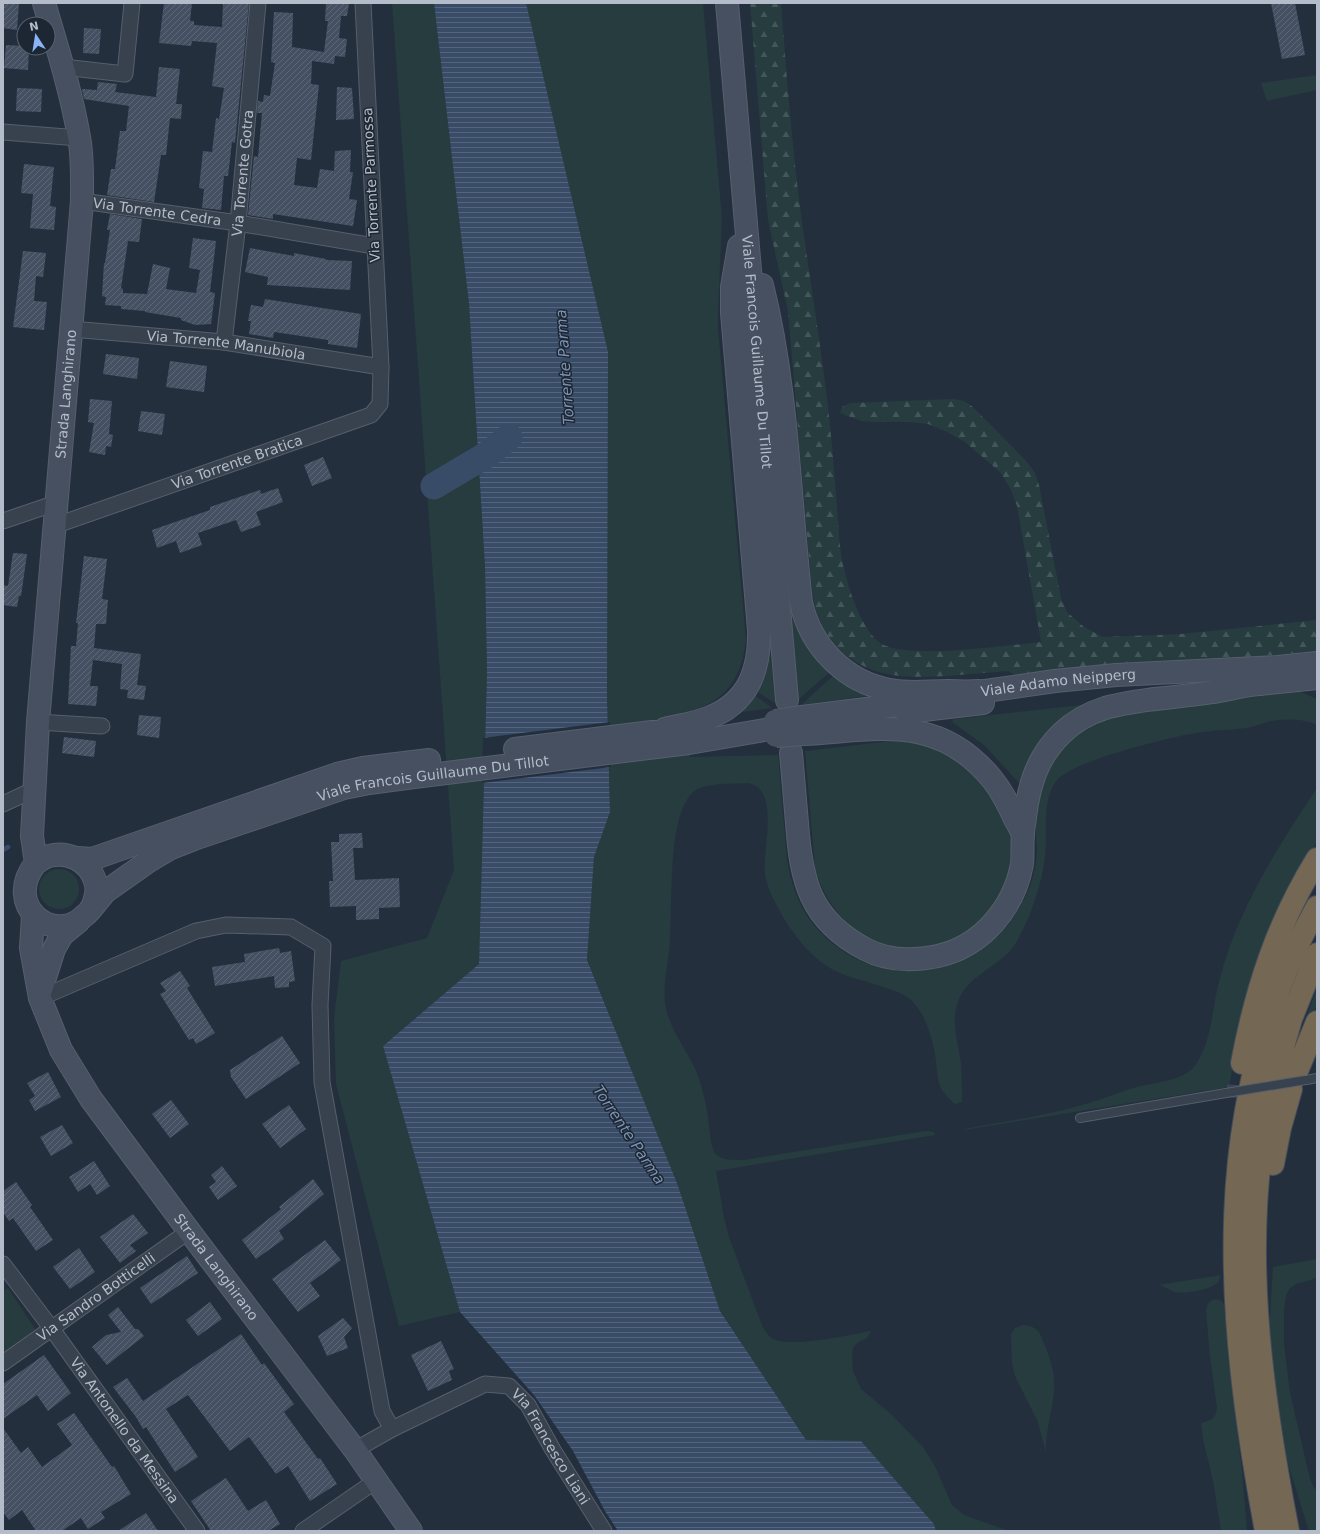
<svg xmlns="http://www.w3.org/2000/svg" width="1320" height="1534" font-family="'DejaVu Sans',sans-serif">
  <defs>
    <pattern id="forest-firs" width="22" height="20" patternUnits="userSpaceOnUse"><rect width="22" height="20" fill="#263c3f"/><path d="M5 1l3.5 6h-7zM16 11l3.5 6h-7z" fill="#435659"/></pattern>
    <pattern id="water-rules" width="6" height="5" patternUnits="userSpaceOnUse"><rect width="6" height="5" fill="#394c67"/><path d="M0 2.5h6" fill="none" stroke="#53647b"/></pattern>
    <pattern id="building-hatch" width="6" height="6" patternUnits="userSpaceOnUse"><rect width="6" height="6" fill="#455162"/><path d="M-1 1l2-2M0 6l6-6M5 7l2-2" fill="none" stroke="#5d6877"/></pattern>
  </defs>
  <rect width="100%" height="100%" fill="#242f3e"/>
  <path fill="#263c3f" d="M392,3H434L469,304L485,567L487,673L479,964L383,1046L460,1312L399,1326L336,1084L334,1018L341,961L427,938L454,870Z
    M526,3H703L722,218L718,314V329L746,639C742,679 725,703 685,713L690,757L778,755L787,860C794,899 807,925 840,949C867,969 900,974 933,969C989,959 1034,909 1037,851C1037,838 1034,824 1035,811C1036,801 1038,784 1042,775C1044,768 1064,742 1069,736C1074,731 1100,717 1107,714C1118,710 1145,709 1158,707C1203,701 1248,696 1293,690L1301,692L1317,699V725C1304,718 1285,719 1271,721C1262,723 1255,727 1246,728C1232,730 1217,730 1203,732C1176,735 1072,761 1057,780C1041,800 1048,832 1045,856C1043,876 1037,895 1030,914C1025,926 1018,942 1009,952C991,970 964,979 957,1005C951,1024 959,1045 961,1064C962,1077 962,1089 962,1102L955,1104C950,1099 942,1092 940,1086C936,1075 937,1061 934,1050C931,1032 922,1007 907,997C895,989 878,986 864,981C853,978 840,974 830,968C807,954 788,928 776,904C771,894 766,884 765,873C762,850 781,789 748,783C734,784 702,782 692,793C667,820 673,902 670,940C669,961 663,981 665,1002C669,1034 693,1055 701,1085C703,1093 706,1102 707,1111C709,1122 710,1145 715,1153C721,1161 735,1160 744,1160L925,1131L934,1132L935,1135L716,1171L724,1218L729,1237L763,1328C766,1331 769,1337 773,1339C793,1348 848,1335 871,1331L867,1338L858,1342L853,1348L852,1357L853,1371L861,1389L891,1414L923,1447L935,1466L952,1505L964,1515L1009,1531H936L934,1524L861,1441H806L720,1311L677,1183L587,960L594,857L610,812L607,694Z
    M1317,75V90L1267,101L1261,83Z
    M788,572L831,671L799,699Z
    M767,623L775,702H773L755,690Z
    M835,674L874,695L801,705Z
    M753,694L772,708H773L742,712L740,711Z
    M1081,705L1084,706L1020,784L984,745L952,722L954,719Z
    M891,741C917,741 934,747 957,759C962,761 969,764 973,767C979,773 983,783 988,790C994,799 1006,813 1010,823C1014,837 1013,856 1009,871C996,925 941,959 886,945C849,935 825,903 815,869L805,751Z
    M1317,788V843L1313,849L1235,1053L1229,1087L964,1130L969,1128C1007,1121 1045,1116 1082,1105C1101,1100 1118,1092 1137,1087C1152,1083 1179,1081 1191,1070C1209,1053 1212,1014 1217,990C1234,915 1275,851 1317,788Z
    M39 889a20 20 0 1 1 40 0a20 20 0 1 1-40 0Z
    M1317,988V1005L1300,1044H1297Z
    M1317,1259V1278L1296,1284L1289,1289L1286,1296L1284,1310V1343L1290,1393L1310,1479L1314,1488L1317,1490V1531H1309L1288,1464L1278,1402L1270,1335V1316L1273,1267Z
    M1221,1275C1220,1278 1219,1281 1217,1283C1210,1290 1185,1294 1175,1292C1169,1290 1165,1286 1158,1285Z
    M8,1288L37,1332L3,1355V1291Z
    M1217,1299L1222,1301L1224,1305L1228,1358L1242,1470L1247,1531H1221L1213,1481L1203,1439L1201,1423C1212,1420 1215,1420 1217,1408L1210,1357L1206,1310C1208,1303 1209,1300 1217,1299Z
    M1023,1325C1037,1325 1041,1334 1045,1346C1049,1356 1053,1367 1054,1378C1056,1403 1045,1427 1046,1452L1037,1420L1015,1376L1012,1363L1011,1334L1015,1328Z"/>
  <path fill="url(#forest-firs)" d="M750,3H781C786,68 791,134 799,199C807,263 818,326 826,390C831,429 834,468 837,508C839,529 839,552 845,573C850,593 862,629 879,642C902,661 1009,645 1041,642L1017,506L1011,490L1001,473L965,442L947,432L928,424L909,422H872L861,421L840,413L842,407L850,403L954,399L964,401L973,407L1027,462L1035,473L1039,485L1061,598L1067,612L1084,627L1103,637L1181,634L1317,620V651L1261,656L1161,662L1016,676L1008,671C988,673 968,674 948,676C906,678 869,679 837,647C830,639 823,630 819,619C814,607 813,594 811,581L788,311L768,220Z"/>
  <path fill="url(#water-rules)" d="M434,3H526L608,352L607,694L610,812L594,857L587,960L677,1183L720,1311L806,1440L861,1441L934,1524L936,1531H618L605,1511L573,1451L534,1395L460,1312L383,1046L479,964L487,673L485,567L469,304Z"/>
  <path fill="#242f3e" d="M610,722L611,767L482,783L483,738Z"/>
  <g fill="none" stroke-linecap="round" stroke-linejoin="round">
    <path stroke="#394c67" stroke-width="4.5" d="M3,850L8,847"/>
    <path stroke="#394c67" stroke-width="27" d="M434,486L488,454L509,437"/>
  </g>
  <path fill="url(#building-hatch)" d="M3,3H19L17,30L3,28Z
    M164,3H192L190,21H194V25L222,27L223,3H249L235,143L232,142L228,176H224L221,210L202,208L204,189L199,188L203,151L212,152L216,118L219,119L224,88L212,86L217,43L192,41L191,46L159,43Z
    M326,3H349L347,16H341L339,38L347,39L345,57L335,56L334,64L312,61L311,84L319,85L311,160L297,158L294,185L317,188L320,169L334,171L335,151L351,150L350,172H353L349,199L357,200L353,226L273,214V219L248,215L254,156L258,157L262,113H257L258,101L263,102L264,95L270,96L275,63L271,62L274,12L293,13L292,47L324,52L328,21H325Z
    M1271,3H1295L1305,55L1282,59Z
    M84,28L101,29L99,54L83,53Z
    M6,45L24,46V48H29L28,70L4,68Z
    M159,67L180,69L176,104H182L181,119L170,118L166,155H161L154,202L107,195L111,169H115L120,131H126L129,106L84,99L82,89L97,90L98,82L117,84L115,92L156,97Z
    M337,87L352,88L354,119L336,120Z
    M17,88L42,89L41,112L16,111Z
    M24,164L54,167L50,206L56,207L54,230L30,228L33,194L21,193Z
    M110,214L142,219L139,242L128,241L121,288L123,289V293L147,294L153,264L170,268L166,289L196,293L200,270L189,268L193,238L216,241L210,292L215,293L211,324L195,325L181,320V318L145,312V311L121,309V306L105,305L106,297L102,296L104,263H105L110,230H107Z
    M250,248L294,256V253L326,259V260L352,261L350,290L267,285L268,277L245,272Z
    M23,251L46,253L43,277L36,276L34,301L47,302L44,330L13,327Z
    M265,299L361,314L357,348L328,344V340L274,332L273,338L249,334L251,321H248L251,305L263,307Z
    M106,354L139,358L137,379L103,374Z
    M170,361L207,366L204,392L166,387Z
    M90,399L112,401L109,434L113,435L111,447L106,446L105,455L89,452L94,423L88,422Z
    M141,411L165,414L162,435L138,431Z
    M323,457L332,478L312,486L304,465Z
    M278,488L283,502L256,512L261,525L241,532L236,520L198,533L202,545L180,553L176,541L157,548L152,530L210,510V507L260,490L261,494Z
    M13,553L27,554L21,596H19L17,607L3,605V585L8,586Z
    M84,556L107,559L102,599L108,600L106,624H96L94,648L141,654L137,685L146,686L144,700L127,698L128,690L120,689L122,664L93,660L90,686H98L96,706L68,704L71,646H76L78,623H76Z
    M139,715L161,717L159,738L137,735Z
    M64,737L96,741L94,757L62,753Z
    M362,833L363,848H353L355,880L399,878L400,907L379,908V919L356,920V906L330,907L329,881H333L331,842H339V834Z
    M279,948L280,953L291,951L295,981L289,982V987L275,988L274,976L215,986L212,967L245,962L244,954Z
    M180,971L190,986L187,988L215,1033L196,1044L193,1038L189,1040L160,994L166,991L160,983Z
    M282,1036L300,1063L246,1099L231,1077L230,1070Z
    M48,1072L61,1097L35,1111L29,1100L35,1096L27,1083Z
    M171,1100L189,1124L170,1138L152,1114Z
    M289,1105L306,1129L280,1148L262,1124Z
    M62,1125L73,1143L51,1156L40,1137Z
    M94,1161L110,1186L97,1195L90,1184L78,1192L69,1177Z
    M222,1166L237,1186L218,1200L209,1187L216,1182L211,1175Z
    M313,1179L324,1194L279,1231L284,1239L256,1259L242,1240L281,1209L279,1207Z
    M16,1182L32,1205L30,1207L53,1240L36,1251L13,1218L9,1221L3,1212V1191Z
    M133,1214L148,1233L130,1245L136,1251L120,1263L100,1237Z
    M325,1240L341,1260L310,1283L320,1296L298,1312L272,1279Z
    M79,1248L95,1272L70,1289L53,1267Z
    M187,1256L198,1273L151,1304L140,1288Z
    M210,1302L222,1319L198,1336L186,1320Z
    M118,1307L135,1329H138L144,1336L107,1365L92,1347L106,1335L121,1332L108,1315Z
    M343,1318L352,1328L344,1337L348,1348L327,1356L318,1336Z
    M241,1334L262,1365L264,1363L294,1404L284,1412L318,1459L320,1458L337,1484L310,1501L288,1466L276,1474L249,1437L230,1451L188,1395L166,1409L198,1457L175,1472L146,1427L143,1429L136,1417L113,1387L127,1378L143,1401Z
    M441,1341L454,1369L449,1371L452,1380L428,1391L411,1355Z
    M44,1355L71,1393L48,1411L37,1395L3,1419V1384Z
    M74,1413L112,1467L114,1466L131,1494L101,1512L105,1518L88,1529L81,1518L62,1531H36L22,1510L9,1520L3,1512V1428L21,1453L28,1447L42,1467L72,1445L57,1424Z
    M226,1478L248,1511L266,1500L280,1524L268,1531H211L191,1501Z
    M146,1513L158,1531H118Z"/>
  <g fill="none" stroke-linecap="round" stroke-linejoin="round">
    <path stroke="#3a4453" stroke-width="22" stroke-dasharray="22 11" stroke-linecap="butt" d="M1237,1098L1238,1085"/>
    <g stroke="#565f6c" stroke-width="10">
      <path id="lane" d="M1306,1080L1317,1078
        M1080,1118L1226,1093"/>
    </g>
    <g stroke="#565f6c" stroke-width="17">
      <g id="street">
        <path d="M63,67L125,74L132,3"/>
        <path d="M3,132L79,138"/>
        <path id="s1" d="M82,201L238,223L374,246"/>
        <path id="s2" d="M71,329L224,342L381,367"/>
        <path id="s3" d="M224,342L238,223L258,3"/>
        <path d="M3,521L56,503"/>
        <path id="s4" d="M54,526L371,415L380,404L381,367L363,3"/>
        <path d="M38,722L102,726"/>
        <path d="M3,804L33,790"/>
        <path d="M40,998L196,931L226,925L291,927L323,946L320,1005L322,1082L382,1411L392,1429"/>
        <path id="s5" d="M3,1264L52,1329L197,1531"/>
        <path id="s6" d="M3,1363L189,1231"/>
        <path id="s7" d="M355,1450L392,1429L485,1384L509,1386L528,1405L553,1450L604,1531"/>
        <path d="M303,1531L377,1480"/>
      </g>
    </g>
    <g stroke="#565f6c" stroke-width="24">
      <g id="secondary">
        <path id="s8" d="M727,3L787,700"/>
        <path d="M762,285C788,389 789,496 801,602C810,646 845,682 890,690C909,694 928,691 948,691C958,691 968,692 979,691"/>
        <path d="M1244,684H1259L1317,678"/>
        <path id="s9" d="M964,694L1055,681L1116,675L1277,667L1317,663"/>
        <path d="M906,712L983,703"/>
        <path d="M802,717L922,702"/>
        <path d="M665,729C681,725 698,723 713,716C750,700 760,667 759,630L732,313V287L739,246"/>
        <path d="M804,734C879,730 938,713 992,779C1002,791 1008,804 1015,819C1018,824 1021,829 1023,835"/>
        <path d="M515,749L652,732H681"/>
        <path d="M791,753C793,776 795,799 797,823C801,881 810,920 865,949C887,961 914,961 938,956C982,946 1014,908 1022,864C1023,853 1022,843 1023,833C1023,827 1025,822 1025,817C1029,785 1037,757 1062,733C1089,707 1119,704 1155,699C1174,697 1194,695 1213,692C1228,690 1243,685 1259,684"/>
        <path d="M78,858L92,859L337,774L363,768L429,760"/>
        <path id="s10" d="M36,863C40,861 44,857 49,856C68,851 89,861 95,881C98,889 96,897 93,905C91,910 88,913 84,916C53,946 2,905 36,863L32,836L38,722L82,201C82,180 83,158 79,137C71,91 57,47 44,3"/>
        <path id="s11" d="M91,909L105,892L149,861L171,848L194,839L344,788L369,783L414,777L689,743L776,728"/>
        <path id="s12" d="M33,915L31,948L40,998L61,1050L91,1099L189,1231L355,1450L411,1531"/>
        <path d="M41,990L54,949L62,935L78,922"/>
      </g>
    </g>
    <g stroke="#434c59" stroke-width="24">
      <path id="highway" d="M1242,1063C1256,989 1277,924 1317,859
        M1295,1076L1317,1022
        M1274,1079L1291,1019L1317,954
        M1271,1092C1239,1237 1260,1387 1288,1531
        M1273,1164L1280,1128L1291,1089
        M1266,1531C1226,1317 1207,1106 1317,907"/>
    </g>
    <use href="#lane" stroke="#38414e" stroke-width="8"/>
    <use href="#street" stroke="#38414e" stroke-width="15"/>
    <use href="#secondary" stroke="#465061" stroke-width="22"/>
    <use href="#highway" stroke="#746855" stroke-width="22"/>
    <g stroke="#565f6c" stroke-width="10" stroke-linecap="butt">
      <path id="lane-bridge" d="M1226,1093L1306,1080"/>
    </g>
    <g stroke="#565f6c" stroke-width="24" stroke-linecap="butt">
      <path id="secondary-bridge" d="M775,721L802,717
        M776,736L804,734"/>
    </g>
    <use href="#lane-bridge" stroke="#38414e" stroke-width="8"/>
    <use href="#secondary-bridge" stroke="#465061" stroke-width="22"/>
  </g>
  <g text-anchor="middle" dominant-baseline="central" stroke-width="3" stroke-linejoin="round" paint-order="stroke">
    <g font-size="14" fill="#b4bcc9" stroke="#1d2633">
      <text stroke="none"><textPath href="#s3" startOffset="170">Via Torrente Gotra</textPath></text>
      <text transform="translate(371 185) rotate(-93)">Via Torrente Parmossa</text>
      <text stroke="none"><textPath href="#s1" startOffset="76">Via Torrente Cedra</textPath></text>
      <text stroke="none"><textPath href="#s2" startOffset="156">Via Torrente Manubiola</textPath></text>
      <text stroke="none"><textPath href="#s8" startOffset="350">Viale Francois Guillaume Du Tillot</textPath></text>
      <text stroke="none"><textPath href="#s10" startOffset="695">Strada Langhirano</textPath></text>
      <text stroke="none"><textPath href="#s4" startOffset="194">Via Torrente Bratica</textPath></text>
      <text stroke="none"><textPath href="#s9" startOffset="95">Viale Adamo Neipperg</textPath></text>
      <text stroke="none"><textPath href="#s11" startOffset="374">Viale Francois Guillaume Du Tillot</textPath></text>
      <text stroke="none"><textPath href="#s12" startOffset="407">Strada Langhirano</textPath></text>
      <text stroke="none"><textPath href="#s6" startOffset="114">Via Sandro Botticelli</textPath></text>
      <text stroke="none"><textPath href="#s5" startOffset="206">Via Antonello da Messina</textPath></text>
      <text stroke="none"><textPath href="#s7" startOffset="244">Via Francesco Liani</textPath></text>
    </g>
    <g font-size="15" font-style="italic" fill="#7c92b1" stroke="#1d2633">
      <text transform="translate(565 367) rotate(-94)">Torrente Parma</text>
      <text transform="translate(629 1135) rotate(56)">Torrente Parma</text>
    </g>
  </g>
  <rect width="1320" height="1534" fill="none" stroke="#b4bcc9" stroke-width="8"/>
  <g transform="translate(36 36) rotate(348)"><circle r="19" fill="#1d2633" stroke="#59626f"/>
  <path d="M0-3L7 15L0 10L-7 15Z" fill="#8ab4f8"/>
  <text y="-6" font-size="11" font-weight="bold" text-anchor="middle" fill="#b4bcc9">N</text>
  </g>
</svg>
